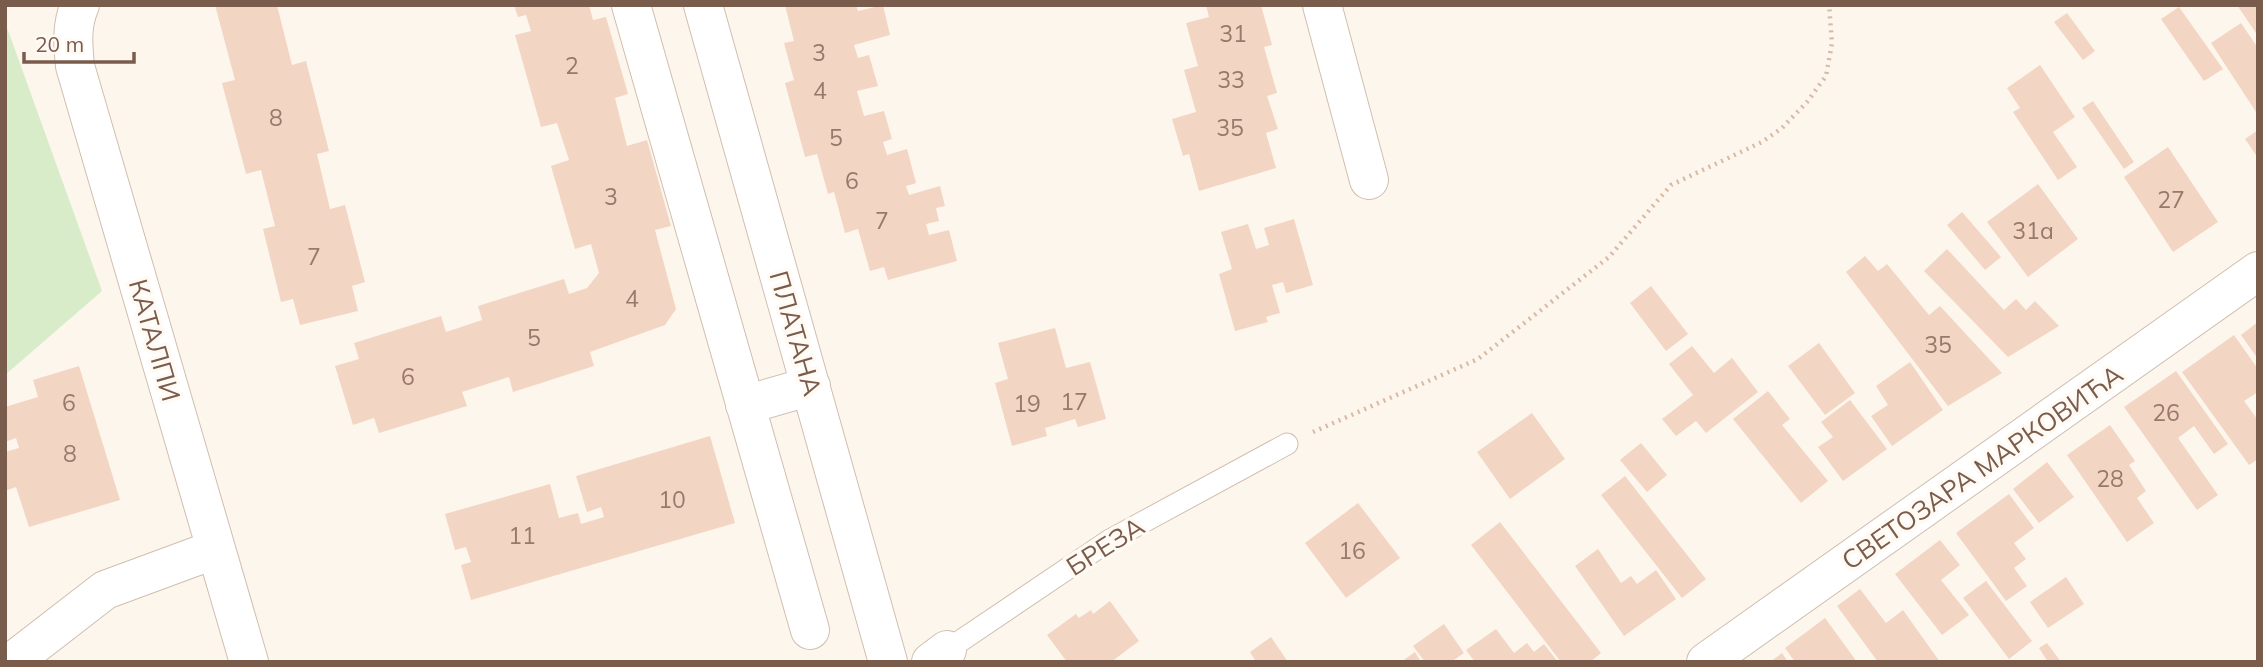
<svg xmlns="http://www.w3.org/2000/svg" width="2263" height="667" font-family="Mulish,sans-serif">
  <rect width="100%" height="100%" fill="#fdf6ec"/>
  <path fill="#d8ecc9" d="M5,22L102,291L5,375Z"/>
  <path fill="#f3d5c3" d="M215,5H277L292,65L306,61L329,151L317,154L330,209L345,205L365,282L352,286L358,311L300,325L293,299L281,302L263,229L275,226L261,170L246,174L222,83L235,80Z
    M514,5H589L593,20L606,17L628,94L615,98L627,146L647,140L671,226L655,230L676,309L665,325L590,352L594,366L513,392L509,377L462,392L467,406L379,433L374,418L353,425L335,366L359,359L354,343L441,316L446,332L482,320L478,306L564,279L569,294L587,288L599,273L591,244L575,249L551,166L569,160L557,123L541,127L515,35L531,31L526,15L518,17Z
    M785,5H856L858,11L883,5L890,35L854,45L858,58L869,55L878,86L857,91L864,116L884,111L892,139L883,142L887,155L907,149L916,183L906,186L909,195L940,186L945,206L936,208L939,221L926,224L929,235L949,230L957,261L888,280L884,267L870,271L858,229L845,233L834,192L828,194L817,154L805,157L785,83L794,80L784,43L794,41Z
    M1206,5H1261L1272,45L1264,47L1277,93L1267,96L1278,129L1266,133L1276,168L1199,191L1189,154L1183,156L1172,119L1196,112L1184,70L1198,66L1186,23L1209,17Z
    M2237,5H2258V36Z
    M2179,7L2223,69L2204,81L2161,19Z
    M2067,13L2095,51L2083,60L2054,22Z
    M2241,23L2258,48V115L2211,43Z
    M2040,65L2075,117L2053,132L2077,167L2058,180L2013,112L2020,108L2007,88Z
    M2093,101L2134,162L2124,169L2082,108Z
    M2258,130V158L2245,139Z
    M2168,147L2218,222L2173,252L2124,177Z
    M2038,184L2078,239L2028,277L1987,222Z
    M1962,212L2001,257L1985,270L1947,225Z
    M1294,219L1313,285L1286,293L1283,282L1272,285L1280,313L1266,317L1268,322L1235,331L1219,274L1232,269L1221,232L1248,224L1256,249L1269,245L1264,228Z
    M1947,249L2004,310L2016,299L2026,310L2035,301L2059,326L2008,357L1924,271Z
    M1865,256L1878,271L1887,264L1929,315L1940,306L2002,373L1948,406L1846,272Z
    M1651,286L1688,334L1666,351L1630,303Z
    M2258,322V359L2241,335Z
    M1055,328L1066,368L1090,362L1106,419L1078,427L1075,419L1045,428L1047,436L1012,446L995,383L1008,379L998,343Z
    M2234,335L2258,369V392L2244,401L2258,420V459L2249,465L2182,372Z
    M1819,343L1855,393L1825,415L1788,366Z
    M1692,346L1714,373L1732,358L1758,392L1706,433L1696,421L1676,436L1662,419L1693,395L1669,364Z
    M1910,362L1943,410L1892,446L1871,416L1888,405L1876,386Z
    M79,366L120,500L29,527L16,487L5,491V452L19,448L16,438L5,442V407L38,397L33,380Z
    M2176,371L2228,444L2214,454L2194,426L2178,438L2218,495L2197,510L2124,407Z
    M1768,391L1790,419L1782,425L1828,481L1801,503L1733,419Z
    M1850,400L1887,449L1843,481L1818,447L1833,437L1821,422Z
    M1532,413L1565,459L1510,499L1477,452Z
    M2110,425L2135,461L2129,465L2146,491L2137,498L2154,523L2127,542L2067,455Z
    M710,436L735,523L471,600L461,565L471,562L466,547L455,550L445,514L550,484L559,518L578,513L581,524L604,517L601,507L587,512L576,476Z
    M1641,443L1667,475L1647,492L1620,460Z
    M2047,462L2074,497L2039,523L2013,489Z
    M1625,476L1706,579L1682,598L1601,495Z
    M2009,494L2034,528L2014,543L2026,559L2014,568L2027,586L2006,601L1956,533Z
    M1358,503L1400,558L1346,598L1305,543Z
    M1500,522L1601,653L1590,662H1561L1471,545Z
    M1940,540L1960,565L1941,580L1969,615L1942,635L1895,574Z
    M1598,549L1621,583L1631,576L1637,584L1656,570L1676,599L1624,636L1575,566Z
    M2066,577L2084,604L2048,628L2030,602Z
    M1986,581L2032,641L2009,659L1963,598Z
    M1860,589L1886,623L1903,610L1940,662H1878L1837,606Z
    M1110,601L1139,641L1111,662H1067L1047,635L1076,614L1079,618L1091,610L1093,614Z
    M1825,618L1857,662H1795L1785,648Z
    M1444,624L1464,653L1451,662H1425L1413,646Z
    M1496,629L1514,653L1527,643L1534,652L1544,644L1558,662H1475L1466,650Z
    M1271,637L1288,662H1256L1250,652Z
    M2047,643L2061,662H2048L2039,648Z
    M1415,652L1421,662H1401Z
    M1782,653L1788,662H1770Z"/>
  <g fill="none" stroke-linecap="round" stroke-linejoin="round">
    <g stroke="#d1beb0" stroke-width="23">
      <path id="lane" d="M947,650L1110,540L1287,444"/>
    </g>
    <g stroke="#d1beb0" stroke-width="40">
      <path id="street" d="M80,5C71,25 73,45 75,66L249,662
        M631,5L810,630
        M703,5L888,662
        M1322,5L1369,180
        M745,405L811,386
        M12,662L105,590L216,549
        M931,662L947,650
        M1706,662L2258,271"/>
    </g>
    <path stroke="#d9b8a5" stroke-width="4.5" stroke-dasharray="2 5" stroke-linecap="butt" d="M1313,432L1478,359L1609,257L1671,185L1762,142L1782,128L1807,102L1826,76L1832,43L1829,5"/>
    <use href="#lane" stroke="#fff" stroke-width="21"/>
    <use href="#street" stroke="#fff" stroke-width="38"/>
  </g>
  <g text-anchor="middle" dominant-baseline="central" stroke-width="7" stroke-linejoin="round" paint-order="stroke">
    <g font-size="23" fill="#987a6a">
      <text x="1233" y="33">31</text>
      <text x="819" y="52">3</text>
      <text x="572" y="65">2</text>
      <text x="1231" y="79">33</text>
      <text x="820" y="90">4</text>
      <text x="276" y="117">8</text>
      <text x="1230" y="127">35</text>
      <text x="836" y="137">5</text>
      <text x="852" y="180">6</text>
      <text x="611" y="196">3</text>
      <text x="2171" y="199">27</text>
      <text x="882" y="220">7</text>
      <text x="2033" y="230">31a</text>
      <text x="314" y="256">7</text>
      <text x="632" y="298">4</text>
      <text x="534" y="337">5</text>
      <text x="1938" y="344">35</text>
      <text x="408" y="376">6</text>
      <text x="1074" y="401">17</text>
      <text x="69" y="402">6</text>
      <text x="1027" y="403">19</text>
      <text x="2166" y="412">26</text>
      <text x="70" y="453">8</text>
      <text x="2110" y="478">28</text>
      <text x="672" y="499">10</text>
      <text x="522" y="535">11</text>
      <text x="1352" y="550">16</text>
    </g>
    <g font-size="26" fill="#7a5c4d" stroke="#fffaf3">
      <text transform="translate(796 333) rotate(74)">ПЛАТАНА</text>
      <text transform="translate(155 340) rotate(74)">КАТАЛПИ</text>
      <text transform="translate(1982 467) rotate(-35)">СВЕТОЗАРА МАРКОВИЋА</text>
      <text transform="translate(1105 546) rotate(-32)">БРЕЗА</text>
    </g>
  </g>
  <rect width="2263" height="667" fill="none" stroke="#7a5c4d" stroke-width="14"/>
  <path d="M24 52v10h110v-10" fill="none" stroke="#7a5c4d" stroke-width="3.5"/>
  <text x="35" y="52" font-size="21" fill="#7a5c4d" stroke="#fffaf3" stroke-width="5" paint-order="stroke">20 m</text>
</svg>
